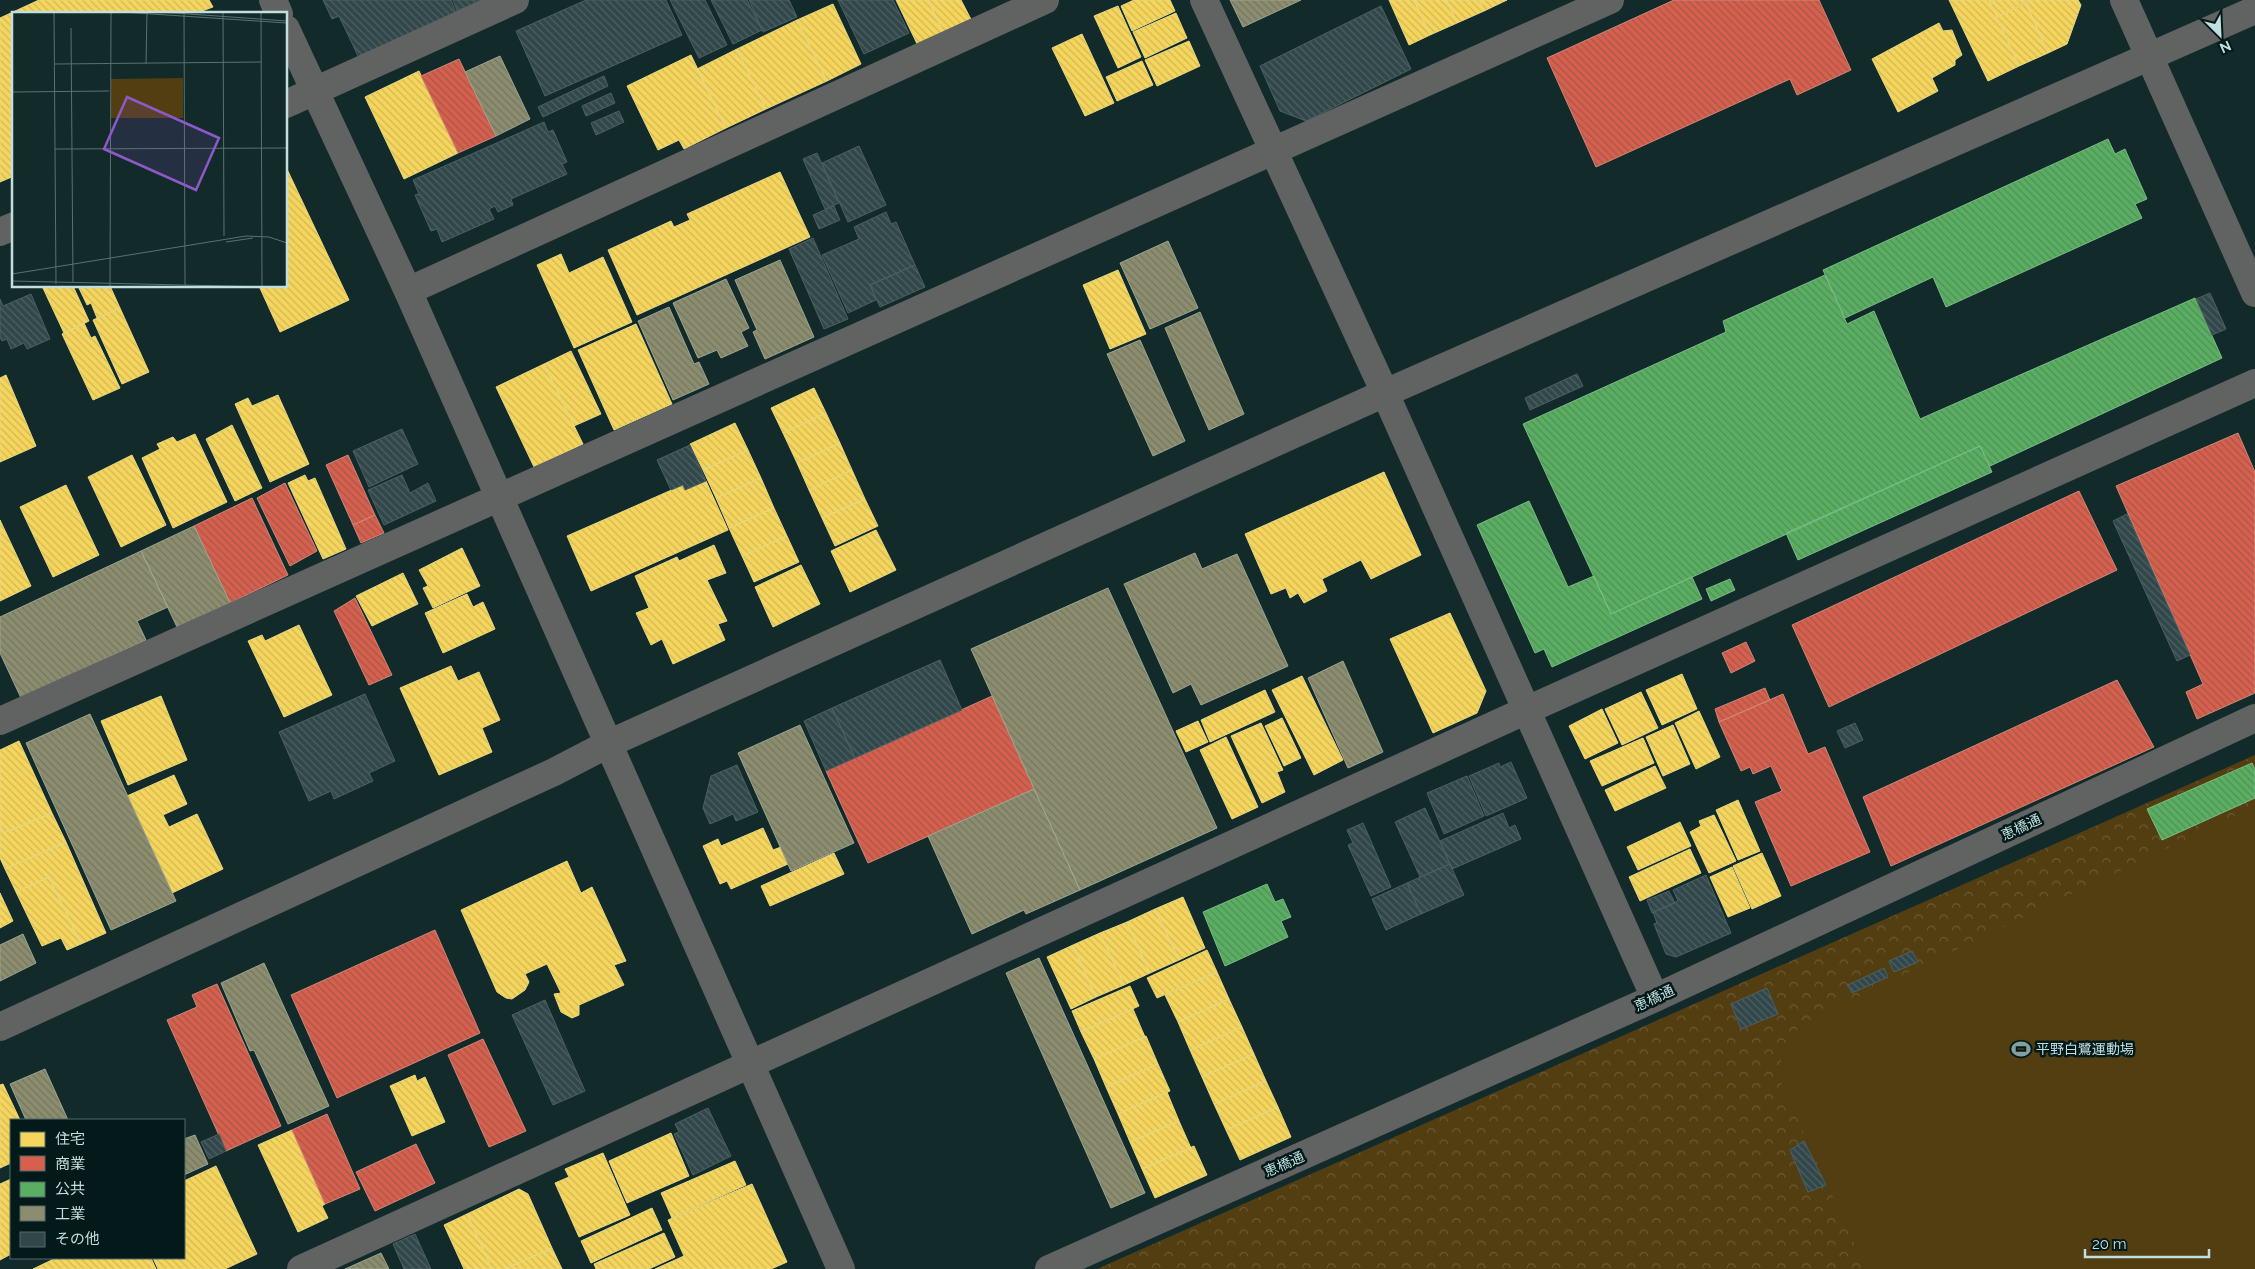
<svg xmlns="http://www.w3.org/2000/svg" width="2255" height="1269" font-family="Raleway,'Noto Sans JP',sans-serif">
  <defs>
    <pattern id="forest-crowns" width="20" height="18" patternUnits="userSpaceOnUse" patternTransform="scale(1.25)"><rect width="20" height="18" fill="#533e12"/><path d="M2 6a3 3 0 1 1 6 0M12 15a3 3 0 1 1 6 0" fill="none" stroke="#6a5934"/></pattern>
    <pattern id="homes-back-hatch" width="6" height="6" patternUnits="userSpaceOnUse" patternTransform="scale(1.25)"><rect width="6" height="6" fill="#f6d55c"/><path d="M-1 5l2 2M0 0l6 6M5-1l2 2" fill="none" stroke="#d0b857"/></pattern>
    <pattern id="shops-back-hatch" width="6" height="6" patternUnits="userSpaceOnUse" patternTransform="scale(1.25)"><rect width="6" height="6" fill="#d6604d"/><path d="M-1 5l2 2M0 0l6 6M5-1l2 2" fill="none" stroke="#a7574a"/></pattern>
    <pattern id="public-back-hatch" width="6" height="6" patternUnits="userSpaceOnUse" patternTransform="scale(1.25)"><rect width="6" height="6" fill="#5aae61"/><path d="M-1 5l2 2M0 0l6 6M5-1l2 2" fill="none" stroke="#508e58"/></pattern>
    <pattern id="industry-back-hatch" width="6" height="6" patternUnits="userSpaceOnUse" patternTransform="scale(1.25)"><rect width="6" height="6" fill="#8c8c6e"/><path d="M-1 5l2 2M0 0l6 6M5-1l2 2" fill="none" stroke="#737661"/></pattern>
    <pattern id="building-back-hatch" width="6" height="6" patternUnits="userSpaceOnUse" patternTransform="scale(1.25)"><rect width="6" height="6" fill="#32474a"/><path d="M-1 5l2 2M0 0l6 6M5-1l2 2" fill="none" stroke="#4e6164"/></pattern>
  </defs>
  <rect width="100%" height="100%" fill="#122a2a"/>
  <path fill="url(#forest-crowns)" d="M2255,755V1269H1097Z"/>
  <path fill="#533e12" d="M2255,806V1269H1866L1776,1072L1800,1025Z"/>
  <path fill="url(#homes-back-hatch)" stroke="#e6d883" d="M39,0H209L213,7L202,11L203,14H14V102L10,104L14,112V176L0,182V18Z
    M896,0H928L946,38L920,50Z
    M928,0H961L974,25L946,38Z
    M1134,0H1170L1175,11L1132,31L1121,6Z
    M1389,0H1414L1430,35L1409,45Z
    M1414,0H1447L1457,23L1430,35Z
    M1447,0H1479L1484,11L1457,23Z
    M1479,0H1507L1484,11Z
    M1949,0H1989L2019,66L1988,81Z
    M1989,0H2031L1997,17Z
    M2031,0H2078L2081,5L2067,44L2048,53L2026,3Z
    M2026,3L2048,53L2019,66L1997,17Z
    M833,4L861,64L827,81L797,20Z
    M1118,6L1141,57L1118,68L1094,16Z
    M1176,13L1187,38L1145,58L1133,32Z
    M797,20L827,81L766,109L737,49Z
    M1939,23L1943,31L1952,30L1962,55L1955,60V65L1932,78L1938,91L1898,112L1872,59Z
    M1082,34L1114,103L1085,116L1052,48Z
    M1189,41L1200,66L1157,86L1145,60Z
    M737,49L766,109L726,128L697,69Z
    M691,55L726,128L684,149L679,140L658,150L627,86Z
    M1142,61L1153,85L1117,101L1106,77Z
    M419,71L458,153L404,179L365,97Z
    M286,167L349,300L280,332L259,286H286Z
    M780,172L810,237L637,315L608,250L671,221L674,227L690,220L687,214Z
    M561,254L569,273L603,257L632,322L574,348L537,265Z
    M1118,270L1146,334L1110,349L1083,285Z
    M42,286H73L89,321L64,333Z
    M78,286H110L120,308L97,318L91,303L87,305Z
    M120,308L149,372L122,384L93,320Z
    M84,323L91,338L95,336L120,388L93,400L62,334Z
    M636,324L672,404L614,430L578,350Z
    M571,351L601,414L574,426L544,364Z
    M544,364L583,444L534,467L496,387Z
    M6,375L36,446L0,462V378Z
    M814,388L826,413L783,433L771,408Z
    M278,395L309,464L270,482L235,404L248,398L252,406Z
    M826,413L840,443L797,463L783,433Z
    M735,423L748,450L703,470L690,444Z
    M232,425L262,488L235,501L206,439Z
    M195,434L227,502L173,528L142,458L160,449L157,444L173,437L177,442Z
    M840,443L852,470L809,490L797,463Z
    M748,450L761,478L716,498L703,470Z
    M132,455L166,525L121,547L88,477Z
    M852,470L865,499L822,518L809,490Z
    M1384,472L1421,555L1371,579L1361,560L1322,579L1327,591L1304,603L1298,593L1290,598L1286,588L1271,594L1245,534Z
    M305,475L308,481L315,478L346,549L323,559L288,483Z
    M761,478L774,508L729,528L716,498Z
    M706,481L728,530L591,591L567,536L683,485L685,490Z
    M66,485L99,555L53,577L20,507Z
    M865,499L878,526L835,546L822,518Z
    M774,508L787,536L742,556L729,528Z
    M0,520L31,586L0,601Z
    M876,530L896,570L850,592L831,551Z
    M787,536L799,562L754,582L742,556Z
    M714,545L726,573L707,580L727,621L718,624L725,640L673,664L662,639L651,645L636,613L649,608L635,576L677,557L679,561Z
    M462,548L480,586L433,608L423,588L428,586L419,570Z
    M801,565L820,604L773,627L755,587Z
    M403,573L418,604L372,626L356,596Z
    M467,594L473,607L483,602L495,629L443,653L425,613Z
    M1450,613L1486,691L1477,713L1433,733L1390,639Z
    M299,625L332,695L284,717L248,641L262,635L265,641Z
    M451,666L458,681L479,672L500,720L482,728L492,752L439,775L400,688Z
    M1682,674L1697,709L1662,725L1646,690Z
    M1302,676L1343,760L1314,775L1272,690Z
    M1265,690L1275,712L1210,742L1201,720Z
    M1641,692L1658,728L1622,745L1605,709Z
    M161,696L187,760L128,785L101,721Z
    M1602,709L1618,743L1585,759L1569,726Z
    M1699,711L1720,757L1696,769L1675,723Z
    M1282,718L1301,758L1284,766L1265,726Z
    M1198,721L1208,742L1186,752L1176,731Z
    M1261,723L1283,770L1277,772L1285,792L1262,803L1231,736Z
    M1673,725L1690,764L1663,776L1646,737Z
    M1226,737L1258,807L1232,819L1200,750Z
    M1643,738L1654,763L1602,786L1590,761Z
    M19,741L52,813L4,833L0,825V750Z
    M1655,766L1666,788L1615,811L1605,790Z
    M174,775L187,804L163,815L169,827L197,814L223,869L172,893L127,796Z
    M1738,800L1760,851L1738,860L1716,810Z
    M52,813L66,842L5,869L0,858V825L4,833Z
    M1714,815L1736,861L1709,873L1690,832L1701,826L1699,821Z
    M1680,822L1691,846L1638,870L1627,847Z
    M763,828L773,850L781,847L788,864L731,889L727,881L720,884L703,846L718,839L721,846Z
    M66,842L106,933L81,944L49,877L16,892L5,869Z
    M1690,849L1701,873L1640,901L1629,877Z
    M834,853L844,874L770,906L761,886Z
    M1762,853L1781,896L1752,909L1733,866Z
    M567,861L581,893L592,887L626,961L614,965L624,985L579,1005V1015L572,1018L561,1012L554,994L561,993L547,964L525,974L529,982L525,990L512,999L506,998L497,992L461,910Z
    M1732,867L1750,908L1728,917L1710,877Z
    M49,877L81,944L67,950L61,938L42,946L16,892Z
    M0,893L13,921L0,928Z
    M1183,897L1205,948L1179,960L1155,909Z
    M1155,909L1179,960L1150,973L1127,922Z
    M1127,922L1150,973L1124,985L1100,933Z
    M1100,933L1124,985L1096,997L1073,945Z
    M1073,945L1096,997L1071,1009L1047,957Z
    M1207,950L1217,972L1157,998L1147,978Z
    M1217,972L1229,999L1178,1022L1165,995Z
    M1130,986L1139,1006L1081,1032L1072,1011Z
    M1229,999L1242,1027L1190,1050L1178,1022Z
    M1133,1009L1145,1037L1094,1059L1081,1032Z
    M1242,1027L1254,1054L1202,1077L1190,1050Z
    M1146,1036L1158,1064L1106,1087L1094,1059Z
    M1254,1054L1266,1081L1214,1104L1202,1077Z
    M1158,1064L1170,1091L1118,1114L1106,1087Z
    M415,1075L417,1081L425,1077L445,1122L412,1136L390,1086Z
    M1266,1081L1278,1107L1226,1130L1214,1104Z
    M3,1084L20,1120H11V1163L0,1168V1085Z
    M1167,1092L1179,1121L1130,1142L1118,1114Z
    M1278,1107L1291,1137L1240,1160L1226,1130Z
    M1179,1121L1191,1148L1142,1169L1130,1142Z
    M292,1130L325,1204L322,1206L328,1218L298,1232L258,1145Z
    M671,1133L689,1176L627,1203L609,1161Z
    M1194,1146L1207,1175L1155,1198L1142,1169Z
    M603,1153L630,1215L579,1237L555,1183L569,1177L565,1169Z
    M735,1161L746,1185L672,1218L661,1193Z
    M216,1166L257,1254L225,1269H158L153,1258H184V1181Z
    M11,1179V1254L0,1260V1184Z
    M752,1184L787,1262L771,1269H655L684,1256L668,1220Z
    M519,1189L528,1194L552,1248L505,1269H492L467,1214Z
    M652,1208L662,1230L591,1263L581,1241Z
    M467,1214L492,1269H464L444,1225Z
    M664,1233L675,1257L649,1269H596L594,1264Z
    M552,1248L562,1269H505Z
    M56,1258H151L156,1269H33Z"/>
  <path fill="url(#shops-back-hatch)" stroke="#d08678" d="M1674,0H1819L1851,70L1797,95L1790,79L1596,167L1547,58Z
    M459,59L496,136L458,153L421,76Z
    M2238,433L2255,472V693L2197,719L2186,692L2203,684L2116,486Z
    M348,455L375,515L353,525L326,465Z
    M285,483L317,551L290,566L257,498Z
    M2079,491L2117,570L1829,707L1792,625Z
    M252,498L288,575L230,603L194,526Z
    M375,515L384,533L361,543L353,525Z
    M355,598L392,675L369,685L334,611Z
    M1746,642L1755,661L1731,673L1722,653Z
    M2117,680L2154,747L1891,866L1863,797Z
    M1765,688L1770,700L1719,722L1715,709Z
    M1783,694L1808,754L1825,747L1870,852L1791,886L1755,802L1782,791L1771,766L1753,774L1750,767L1741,771L1719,722Z
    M992,696L1034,789L868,863L826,771Z
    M435,930L480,1033L337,1098L291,995Z
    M217,984L281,1126L226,1151L167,1020L197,1007L192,995Z
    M483,1039L526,1131L489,1147L448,1055Z
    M327,1114L360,1189L325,1204L292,1130Z
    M416,1144L435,1183L375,1211L356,1172Z"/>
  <path fill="url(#public-back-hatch)" stroke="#79bc86" d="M2108,139L2115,154L2125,149L2147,199L2135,204L2142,218L1946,307L1933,277L1845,318L1823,270Z
    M1825,275L1847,324L1874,311L1920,419L2195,298L2222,358L1990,466L1980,446L1611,614L1523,424L1726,332L1723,321Z
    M1980,446L1992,472L1798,560L1786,533Z
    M1529,501L1568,587L1594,576L1611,614L1692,577L1702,599L1552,667L1544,649L1535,653L1477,525Z
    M1730,579L1735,590L1711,601L1706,589Z
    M2252,763L2255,769V798L2162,840L2147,809Z
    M1267,884L1275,902L1283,899L1291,917L1281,921L1288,937L1225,966L1203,912Z"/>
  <path fill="url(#industry-back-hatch)" stroke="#9ca590" d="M1230,0H1301L1243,27Z
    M500,56L530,119L496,136L465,72Z
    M1168,241L1198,308L1150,329L1120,263Z
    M780,260L814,337L765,359L753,332L757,330L735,280Z
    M726,279L749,328L741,332L748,346L721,358L717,350L698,358L673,303Z
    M669,307L694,364L699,362L709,384L673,400L638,321Z
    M1200,312L1244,414L1209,430L1165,328Z
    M1140,340L1185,441L1153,456L1107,354Z
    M194,526L230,603L177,627L141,551Z
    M141,551L168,607L137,621L146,640L21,698L0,653V617Z
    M1195,553L1202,569L1237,554L1288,666L1201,705L1191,684L1173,693L1124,584Z
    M1108,588L1217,828L1080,890L971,649Z
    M1343,661L1383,752L1348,768L1308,678Z
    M90,714L176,901L111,930L26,743Z
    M800,725L854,843L791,871L738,753Z
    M1034,789L1080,890L1026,914L1024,910L972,934L928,836Z
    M23,934L36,963L0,981V945Z
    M1039,958L1145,1193L1111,1208L1006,973Z
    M264,963L329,1106L288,1124L254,1050L250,1051L221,983Z
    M45,1069L68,1120H26L10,1084Z
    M195,1135L208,1164L184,1175V1139Z
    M381,1253L389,1269H345Z"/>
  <path fill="url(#building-back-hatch)" stroke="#4c6063" d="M323,0H451L456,13L359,58L339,16L332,19Z
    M453,0H482L457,11Z
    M586,0H666L682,35L545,96L516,31Z
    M670,0H705L727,45L699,58Z
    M711,0H747L762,30L733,44Z
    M749,0H789L797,17L763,32Z
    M838,0H893L909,33L864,54Z
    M1381,6L1411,69L1306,121L1280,111L1260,66Z
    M604,76L608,86L543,117L538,107Z
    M611,93L615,103L586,116L582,106Z
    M619,111L624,122L596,135L591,123Z
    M544,122L548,132L553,130L567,162L562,164L567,174L511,199L513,205L498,212L495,206L489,209L494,219L442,242L437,229L431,231L415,195L419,194L413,180Z
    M859,146L886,205L848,222L822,163Z
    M817,153L839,203L825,209L803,159Z
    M834,206L840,220L819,229L813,215Z
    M886,212L891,224L896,222L915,265L870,285L876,300L848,313L822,255L859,239L854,227Z
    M813,238L848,319L824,329L789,249Z
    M915,265L925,287L880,307L870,285Z
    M2210,293L2226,329L2212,335L2196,299Z
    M31,294L50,339L27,349L24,343L11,349L7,339L2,341L0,337V299L3,306Z
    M1577,374L1583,386L1530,410L1525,398Z
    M402,429L418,464L369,487L353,451Z
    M690,445L706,481L685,490L683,485L671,490L657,460Z
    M402,475L410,493L428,483L436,501L384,525L368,490Z
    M2127,514L2190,655L2177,661L2113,521Z
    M940,660L962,710L855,758L832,708Z
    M365,694L395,761L369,773L373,781L334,799L331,791L309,801L279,732Z
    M832,708L855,758L826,771L804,721Z
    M1855,723L1863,740L1845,748L1837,731Z
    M1511,762L1527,798L1486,816L1469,776L1499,763L1500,767Z
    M737,765L758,812L736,821L733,814L710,824L703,808L711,776Z
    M1467,776L1484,816L1444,834L1427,793Z
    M1425,808L1450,864L1420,877L1395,822Z
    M1503,813L1509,828L1515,825L1521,839L1452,869L1440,841Z
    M1363,823L1391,887L1371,896L1348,845L1353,843L1347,830Z
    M1450,864L1464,895L1421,914L1407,883Z
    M1706,875L1731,933L1676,957L1666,954L1654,924L1657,923L1653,912L1678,901L1673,890Z
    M1407,883L1421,914L1386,930L1372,899Z
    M1669,891L1675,903L1652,913L1647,900Z
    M1912,951L1918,962L1894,972L1889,961Z
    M1884,968L1888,977L1852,993L1848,985Z
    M1767,988L1778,1014L1741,1029L1731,1004Z
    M545,1000L585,1091L553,1105L512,1015Z
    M708,1108L731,1156L693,1175L674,1134L679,1132L675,1124Z
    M219,1134L226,1151L209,1159L201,1142Z
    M1804,1141L1826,1185L1808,1192L1790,1150Z
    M415,1234L431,1269H404L393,1244Z"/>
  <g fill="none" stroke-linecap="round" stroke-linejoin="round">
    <path stroke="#616262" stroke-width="28" d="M1204,0L1385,393L1655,998
      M286,104L515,0
      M0,232L14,226
      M408,291L1045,0
      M0,721L1610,0
      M301,1269L1527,710L2255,383
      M1049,1269L1655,998L2255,718"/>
    <path stroke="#616262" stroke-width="28" d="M273,0L279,14
      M2124,0L2255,293
      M286,29L408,291L841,1269
      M0,1027L554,772L608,744L1385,393L2255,10"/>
  </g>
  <defs>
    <g id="stadium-bare" transform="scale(1.5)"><path d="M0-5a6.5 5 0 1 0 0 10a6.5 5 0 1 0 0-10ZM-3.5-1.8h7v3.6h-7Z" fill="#849f9f" stroke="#041a1a" stroke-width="2.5" paint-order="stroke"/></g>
  </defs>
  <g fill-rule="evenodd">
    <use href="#stadium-bare" x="2021" y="1049"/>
  </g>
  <g text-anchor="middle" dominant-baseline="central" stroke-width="5" stroke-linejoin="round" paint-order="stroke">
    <g font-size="14" fill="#c2dede" stroke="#041a1a">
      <text transform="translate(2021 827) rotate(-25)">恵橋通</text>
      <text transform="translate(1654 998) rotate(-25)">恵橋通</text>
      <text transform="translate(1284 1164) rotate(-24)">恵橋通</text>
    </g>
    <g font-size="14" fill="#c2dede" stroke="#041a1a" text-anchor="start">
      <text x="2036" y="1049">平野白鷺運動場</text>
    </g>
  </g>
  <g transform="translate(12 12)">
    <rect width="275" height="275" fill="#122a2a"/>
    <path d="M171,66V106H99V67Z" fill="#533e12"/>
    <path d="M103,69H130L129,103L101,104Z" fill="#533e12"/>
    <path fill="none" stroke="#587272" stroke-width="1" d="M42,0L44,272M110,0L275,11M149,0L275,9M172,0L173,273M211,0L212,224M249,0L250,275M59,16L61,270M43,52L249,50M134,52L135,0M0,80L97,79M43,137L275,136M214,230L241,226M0,262L234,224L257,225L275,231M0,269L256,275M98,275L99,0"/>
    <path fill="#8d58c7" fill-opacity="0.15" stroke="#8d58c7" stroke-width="2.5" d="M115,85L207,126L184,178L92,137Z"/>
    <rect width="275" height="275" fill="none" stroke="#c2dede" stroke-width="2.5"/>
  </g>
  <rect x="10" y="1119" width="175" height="140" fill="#041a1a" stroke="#506868"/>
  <rect x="20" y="1132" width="25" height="15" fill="#f6d55c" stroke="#506868"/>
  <text x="55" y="1144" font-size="15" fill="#c2dede">住宅</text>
  <rect x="20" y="1156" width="25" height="15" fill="#d6604d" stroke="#506868"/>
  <text x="55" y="1169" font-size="15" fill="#c2dede">商業</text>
  <rect x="20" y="1182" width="25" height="15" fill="#5aae61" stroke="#506868"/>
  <text x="55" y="1194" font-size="15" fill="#c2dede">公共</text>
  <rect x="20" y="1206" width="25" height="15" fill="#8c8c6e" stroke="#506868"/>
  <text x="55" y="1219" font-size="15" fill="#c2dede">工業</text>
  <rect x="20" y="1232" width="25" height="15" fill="#32474a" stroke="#506868"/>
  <text x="55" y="1244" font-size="15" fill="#c2dede">その他</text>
  <g transform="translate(2220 35) rotate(156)" stroke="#041a1a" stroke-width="4" paint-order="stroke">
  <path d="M0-4L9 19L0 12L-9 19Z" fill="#c2dede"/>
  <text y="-8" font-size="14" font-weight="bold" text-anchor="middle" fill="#c2dede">N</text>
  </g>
  <path d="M2085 1249v8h124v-8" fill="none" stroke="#c2dede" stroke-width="2.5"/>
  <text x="2092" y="1249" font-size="15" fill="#c2dede" stroke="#041a1a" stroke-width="4" paint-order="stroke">20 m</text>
</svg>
